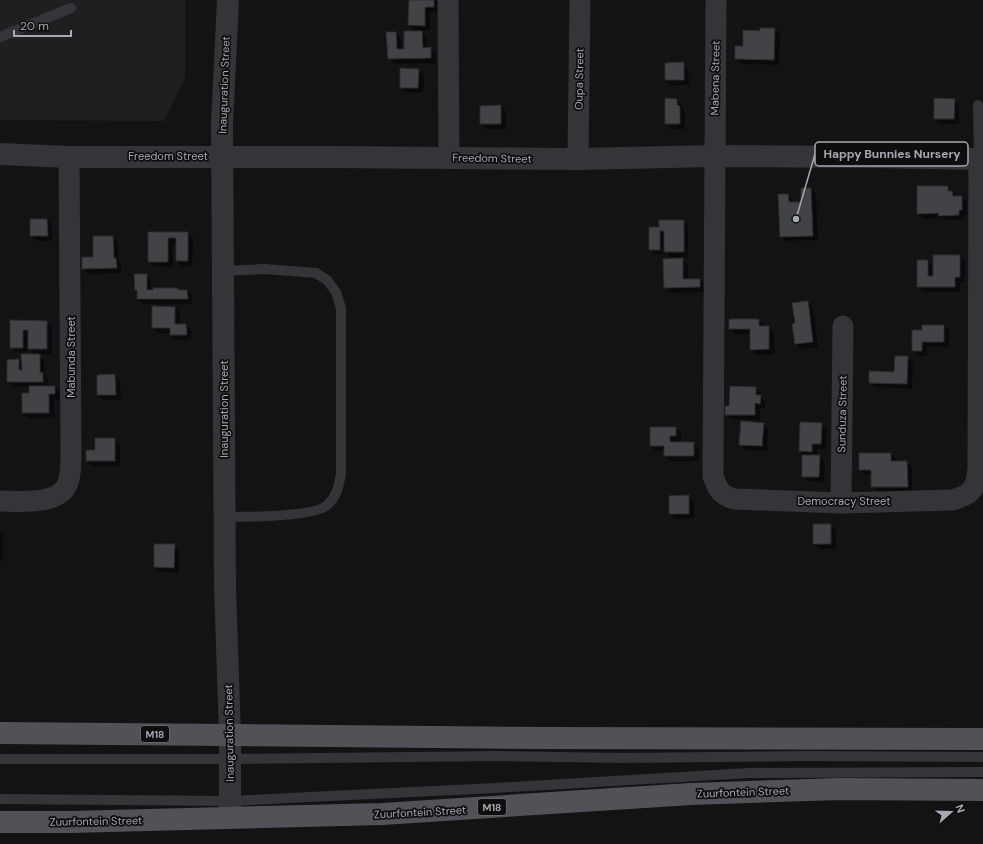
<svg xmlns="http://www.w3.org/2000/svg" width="983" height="844" font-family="'DM Sans',sans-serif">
  <rect width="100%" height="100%" fill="#131314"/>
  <path fill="#1f1f21" d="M0,0H185V78L164,121L0,120Z"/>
  <path fill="#0007" d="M410,0H437L439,2V12H430V30H420L427,37V48H430L436,54V63L394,64L389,59L396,33L401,39L402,50H405L419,32V30H414L409,25Z
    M774,29L780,34L779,65L741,64L736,59L744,47L761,32Z
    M683,64L688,69L689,85H671L666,80Z
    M418,70L424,75L423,93L406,92L401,87Z
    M677,100L682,105V109L685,112V129H671L666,124Z
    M954,100L959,105V124H940L935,119Z
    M501,106L506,112V129H487L481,124Z
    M918,187H948L957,197H961L967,202V215H964V220H945L943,218L924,219L918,214Z
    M811,189L816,194L818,240L786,241L781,236L788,195L793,200V203H803Z
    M47,220L52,225V241H36L31,235Z
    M683,221L688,226V257H670L665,252V254H656L650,249L660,228Z
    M149,233H187L193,239L192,266H182L177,261V243H173V267L155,266L149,261Z
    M113,237L118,242V262L121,264V273L89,274L83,268L94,258Z
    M960,256L965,261V282H960V292H923L918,287L927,261L934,267Z
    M682,259L688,265V280H700L705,285V292L670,293L665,288Z
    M146,275L151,280V291L177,289L179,291H187L192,296V304H143L138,299V292L136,290Z
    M808,302L813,307L818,347L801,349L796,344V324Z
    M175,308L180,313V325H186L191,330V339L176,340L171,334V333H158L153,327Z
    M758,320L764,325V327H769L774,332V354L756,355L751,349V334H735L730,329Z
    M11,321L46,322L52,327V354H38L44,361L45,375L48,379V387H54L60,392V399H54V418H28L23,413L30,394V387H14L8,382L18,360L22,365L36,355L28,348V352H16L11,347Z
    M944,326L949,331V347H927V356H918L913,350L923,331Z
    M908,357L913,363L912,389L875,387L870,382L895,373Z
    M115,375L120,381L121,400H104L98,395Z
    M756,388L761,393V397L765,402V408H760V420L731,419L726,414L730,407Z
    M763,424L768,429L767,451L746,450L741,444Z
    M821,424L827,429L826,449H817V456H820L825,462L824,482L808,481L803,476L805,456L800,451Z
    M676,428L681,433V441H675V443L694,444L699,449V461H670L665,455V451H656L651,446Z
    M114,439L120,444V466H92L87,461L96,451Z
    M891,454L896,459V462H907L912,468V492H878L872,486V475H865L860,469Z
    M688,496L694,502V518L675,519L670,513Z
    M831,525L836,531V549H819L814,543Z
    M0,532L3,536L2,561H0Z
    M174,545L179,550V573L161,572L155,567Z"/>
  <path fill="#424347" stroke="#2d2d30" d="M409,0H434V7H425V26L408,25Z
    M760,28H775L774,60L735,59V46H743V30L760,31Z
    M404,31H422L423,48L431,47V58L388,59L386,32H396L397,49H404Z
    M684,62V80H665V63Z
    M400,68L419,69L418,88H400Z
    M665,98L677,99V105L680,106V124H665Z
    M934,98L955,99L954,119H934Z
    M501,105V124H480V106Z
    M917,186H948V191H952L953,196H962V210H959V215L939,216L938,213L917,214Z
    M801,188H811L813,236L780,237L778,194H788L789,202H801Z
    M30,219H47L48,236H30Z
    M659,220H684V252H664V231H660V250H649V227H659Z
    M148,232H188V261H176V238H168V262H148Z
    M93,236H113L114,258H116L117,268L82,269V257H93Z
    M933,255H960V277H955V287H917V260H928V276H933Z
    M683,258V279H700V287L664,288L663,259Z
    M134,274H147V290H153V288H178V290H187L188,299H137V290H135Z
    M808,301L813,342L795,344L792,324L795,323L792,303Z
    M152,306L175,307V324H186L187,335H170V328H152Z
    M729,319H759V326H769V349L750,350V329H729Z
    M10,320L47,321V349H28V330H23V348H10Z
    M922,325H944V342H922V351H912V330H922Z
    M21,354H40V373L43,372V382H7V360L19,359V370H22Z
    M895,356H908L907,384L869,383V371L894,372Z
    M115,374L116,395H97V375Z
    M29,386H55V394H49V413H22V393H29Z
    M730,386L756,387V395H761L760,404L755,403V415H725V406H729Z
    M741,421L764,423L762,446L739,445Z
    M800,422L822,423L821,444H812V452L799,451Z
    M650,427H676V436H670V442H694V456H664V446H650Z
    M95,438H115V461H86V450H95Z
    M859,453H891V461H907L908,487H871V470H859Z
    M802,455H820L819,477H802Z
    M689,495V514H669V496Z
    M813,524H831V544H813Z
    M154,544H175L174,568L154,567Z"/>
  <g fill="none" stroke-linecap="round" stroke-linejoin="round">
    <path stroke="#343539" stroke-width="10" d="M0,37L71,8
      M978,105L979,159
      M224,271L264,269L316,273L327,280L336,292L341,308V473C339,486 337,497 326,506C312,517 245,517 225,517
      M0,759H230L498,756L623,758L808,756L983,757
      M0,799L230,801L495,788L749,773L983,772"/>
    <path stroke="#343539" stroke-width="21" d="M448,0L449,157
      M716,0L713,476C718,489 720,495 734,499L841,503L952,500C972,495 976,489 978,468L979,159
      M578,159L580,0
      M0,501C20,501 59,506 68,483C71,474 71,464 71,455L69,157
      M841,503L843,326"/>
    <path stroke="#343539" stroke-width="22" d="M228,0L222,124L225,587L230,735V818
      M0,154L69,157H332L578,159L714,156L875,157L983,159"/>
    <path stroke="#505258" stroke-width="22" d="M0,733L546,738L983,739
      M0,822H70L382,814L691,794L839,789L983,790"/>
  </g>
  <g text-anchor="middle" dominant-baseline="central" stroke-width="3.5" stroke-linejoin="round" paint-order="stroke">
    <g fill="#0e0e0f" stroke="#787a82" stroke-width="1">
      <rect x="141" y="726" width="28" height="16" rx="3"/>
      <rect x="478" y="799" width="28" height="16" rx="3"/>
    </g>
    <g font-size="10" font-weight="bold" fill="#a5a9b4">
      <text x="155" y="734">M18</text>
      <text x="492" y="807">M18</text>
    </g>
    <g font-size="11" fill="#a5a9b4" stroke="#0e0e0f">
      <text transform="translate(715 78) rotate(-89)">Mabena Street</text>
      <text transform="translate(579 79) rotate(-89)">Oupa Street</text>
      <text transform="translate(224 85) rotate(-88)">Inauguration Street</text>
      <text x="168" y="156">Freedom Street</text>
      <text transform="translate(492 158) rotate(1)">Freedom Street</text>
      <text transform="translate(71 357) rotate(-90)">Mabunda Street</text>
      <text transform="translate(224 409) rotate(-90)">Inauguration Street</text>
      <text transform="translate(842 414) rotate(-89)">Sunduza Street</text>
      <text x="844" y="501">Democracy Street</text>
      <text transform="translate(229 733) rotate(-91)">Inauguration Street</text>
      <text transform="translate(743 792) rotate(-2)">Zuurfontein Street</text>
      <text transform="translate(420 812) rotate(-3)">Zuurfontein Street</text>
      <text transform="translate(96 821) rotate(-1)">Zuurfontein Street</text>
    </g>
  </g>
  <path fill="none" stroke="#a5a9b4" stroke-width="1.5" d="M796 219L815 154"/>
  <circle fill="#a5a9b4" stroke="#0e0e0f" stroke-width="1.5" cx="796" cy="219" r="4"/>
  <rect fill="#0e0e0f" stroke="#a5a9b4" stroke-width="1.5" x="815" y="142" width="153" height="24" rx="4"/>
  <g font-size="12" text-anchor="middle" font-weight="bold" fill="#a5a9b4">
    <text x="892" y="158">Happy Bunnies Nursery</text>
  </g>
  <g transform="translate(951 812) rotate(70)" stroke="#0e0e0f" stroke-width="3" paint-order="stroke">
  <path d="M0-3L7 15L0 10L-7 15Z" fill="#a5a9b4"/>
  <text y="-6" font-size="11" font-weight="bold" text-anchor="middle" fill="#a5a9b4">N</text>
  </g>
  <path d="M14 30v6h57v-6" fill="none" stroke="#a5a9b4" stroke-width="2"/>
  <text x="20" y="30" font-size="12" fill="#a5a9b4" stroke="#0e0e0f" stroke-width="3" paint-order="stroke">20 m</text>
</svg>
